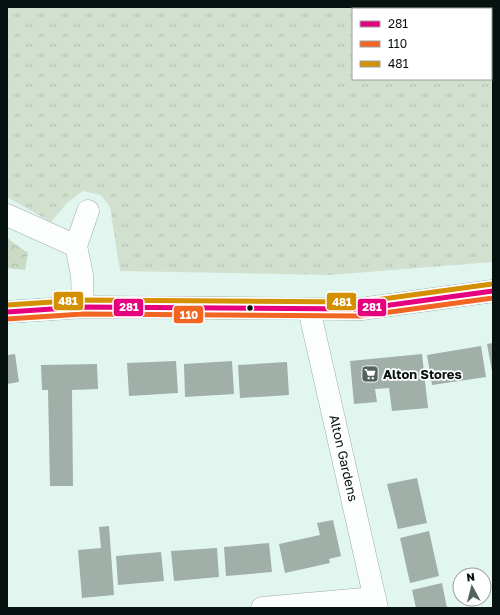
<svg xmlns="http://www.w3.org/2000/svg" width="500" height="615" font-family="'Golos Text',sans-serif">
  <defs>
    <pattern id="forest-crowns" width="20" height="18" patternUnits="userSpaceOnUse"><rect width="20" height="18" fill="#c9dac5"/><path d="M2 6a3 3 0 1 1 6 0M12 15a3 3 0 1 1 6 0" fill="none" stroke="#abbaa8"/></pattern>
    <pattern id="park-tufts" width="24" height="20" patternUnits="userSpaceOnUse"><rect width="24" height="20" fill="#d2e1cf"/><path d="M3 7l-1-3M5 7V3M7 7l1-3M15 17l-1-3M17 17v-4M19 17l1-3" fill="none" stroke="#b3c0b1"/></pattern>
  </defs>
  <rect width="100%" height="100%" fill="#e2f6f0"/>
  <path fill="url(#forest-crowns)" d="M7,238L28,253L25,270L7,268Z"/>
  <path fill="url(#park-tufts)" d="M7,7H483L484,9H353V79H491V50L493,61V262L330,275L120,271L110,207L101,195L83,191L67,203L51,222L7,197Z"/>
  <path fill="#a0afa8" d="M493,343V371H492L487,344Z
    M481,346L486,377L432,385L427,355Z
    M15,354L19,382L7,384V355Z
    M422,354L428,408L392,411L389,388L375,389L377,402L354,404L350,361Z
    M176,361L178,393L129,396L127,363Z
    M232,361L234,394L185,397L184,364Z
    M287,362L289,395L240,398L238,365Z
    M97,364L98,389L72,390L73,486H50L48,390H42L41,365Z
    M417,478L427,523L398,529L387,484Z
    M333,520L341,556L329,559L330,563L285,573L279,544L320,535L317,523Z
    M109,526L114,595L82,598L78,550L101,548L99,527Z
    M429,531L439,576L410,583L400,538Z
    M269,543L272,572L226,576L224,547Z
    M217,548L219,577L174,581L171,551Z
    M161,552L164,581L118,585L116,556Z
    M442,583L447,608H416L412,590Z"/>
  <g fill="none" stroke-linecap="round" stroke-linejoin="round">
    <g stroke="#9caca7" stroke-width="23">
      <path id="minor" d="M7,215L76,246L82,275L83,307
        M76,246L88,211
        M309,309L377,608
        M262,608L375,598"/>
    </g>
    <g stroke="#9caca7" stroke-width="23">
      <path id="major" d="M7,312L83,307L361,309L493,291"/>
    </g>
    <use href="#minor" stroke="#fbfefd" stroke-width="22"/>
    <use href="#major" stroke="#fbfefd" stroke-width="22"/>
    <g stroke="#fff" stroke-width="8">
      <path id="bus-1" d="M7,312L83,307L361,309L493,291"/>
    </g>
    <g stroke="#fff" stroke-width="8">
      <path id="bus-2" d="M7,319L83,314L361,316L493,298"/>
    </g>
    <g stroke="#fff" stroke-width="8">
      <path id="bus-3" d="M7,305L83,300L361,302L492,284"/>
    </g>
    <use href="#bus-1" stroke="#e5007d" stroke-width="5"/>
    <use href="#bus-2" stroke="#f26522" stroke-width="5"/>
    <use href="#bus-3" stroke="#d39002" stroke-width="5"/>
  </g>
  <defs>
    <g id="supermarket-square" transform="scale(0.9)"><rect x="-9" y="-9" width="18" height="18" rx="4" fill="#53625e" stroke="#fff"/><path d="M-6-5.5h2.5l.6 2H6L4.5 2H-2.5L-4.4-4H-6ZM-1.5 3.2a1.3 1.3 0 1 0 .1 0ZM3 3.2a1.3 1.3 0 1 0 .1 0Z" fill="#fff"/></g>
  </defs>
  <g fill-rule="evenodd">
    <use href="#supermarket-square" x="370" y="374"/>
  </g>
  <circle fill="#06120f" stroke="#fff" stroke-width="1.5" cx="250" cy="308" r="3.5"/>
  <g text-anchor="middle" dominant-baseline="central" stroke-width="3.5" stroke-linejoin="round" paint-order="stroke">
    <g font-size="13" font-weight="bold" fill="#06120f" stroke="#fff" text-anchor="start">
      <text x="383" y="374">Alton Stores</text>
    </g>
    <g font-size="13" fill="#06120f" stroke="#fff">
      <text transform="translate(344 458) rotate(77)">Alton Gardens</text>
    </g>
  </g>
  <g stroke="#fff" stroke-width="1.5">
    <rect x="53" y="291" width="31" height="20" rx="4" fill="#d39002"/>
    <rect x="326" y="292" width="31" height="19" rx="4" fill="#d39002"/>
    <rect x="113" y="298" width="31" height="19" rx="4" fill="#e5007d"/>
    <rect x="357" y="298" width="30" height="19" rx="4" fill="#e5007d"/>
    <rect x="173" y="305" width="31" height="19" rx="4" fill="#f26522"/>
  </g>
  <g font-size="11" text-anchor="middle" font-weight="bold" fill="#fff">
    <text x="68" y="305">481</text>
    <text x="342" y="306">481</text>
    <text x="129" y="311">281</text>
    <text x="372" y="311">281</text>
    <text x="189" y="319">110</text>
  </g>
  <rect width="500" height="615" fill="none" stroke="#06120f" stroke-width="16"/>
  <rect x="352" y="8" width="140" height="72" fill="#ffffff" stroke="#9ba09f"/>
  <rect x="360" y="21" width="20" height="6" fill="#e5007d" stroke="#9ba09f"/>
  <text x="388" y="28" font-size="12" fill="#06120f">281</text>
  <rect x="360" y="41" width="20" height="6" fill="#f26522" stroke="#9ba09f"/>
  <text x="388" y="48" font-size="12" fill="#06120f">110</text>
  <rect x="360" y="61" width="20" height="6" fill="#d39002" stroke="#9ba09f"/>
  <text x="388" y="68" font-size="12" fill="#06120f">481</text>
  <g transform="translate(472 587) rotate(353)"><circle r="19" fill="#ffffff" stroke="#9ba09f"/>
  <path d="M0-3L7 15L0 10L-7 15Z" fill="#53625e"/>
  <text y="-6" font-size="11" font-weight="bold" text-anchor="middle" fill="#06120f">N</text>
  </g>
</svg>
